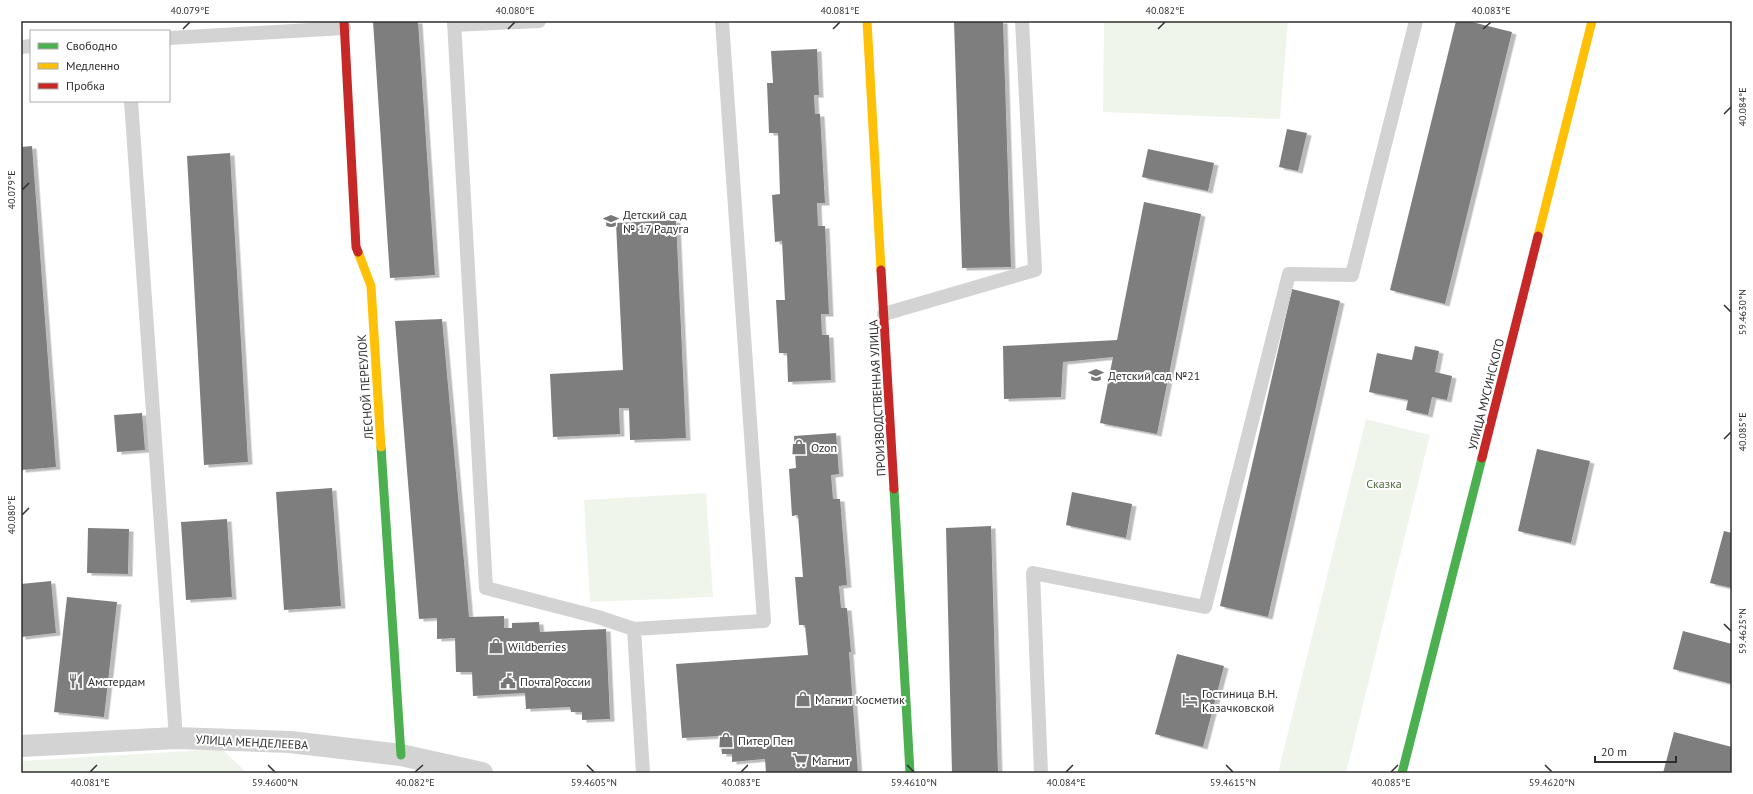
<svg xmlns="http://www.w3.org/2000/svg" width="1753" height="794" font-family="'PT Sans',sans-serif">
  <defs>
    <filter id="shadow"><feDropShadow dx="4.5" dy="2.5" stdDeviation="0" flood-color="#0004"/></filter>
  </defs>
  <rect width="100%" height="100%" fill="#fff"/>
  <path fill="#f0f5ec" d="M1104,21H1288L1280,119L1103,112Z
    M1366,419L1430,435L1346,773H1278Z
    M706,493L713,597L590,602L584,500Z
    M222,749L247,773H21V761Z"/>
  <path fill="#7e7e7e" filter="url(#shadow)" d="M373,21H418L435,275L390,278Z
    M954,21H1003L1011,267L962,268Z
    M1456,21H1468L1512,32L1445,304L1390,290Z
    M817,49L819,95H814L815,114H820L825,203H817L818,226H825L829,314H821L822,335H829L831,380L788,382L787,353H779L776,300H785L782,241L775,242L772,195L780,194L778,133H769L767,83H773L771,51Z
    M1287,129L1307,133L1298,171L1279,167Z
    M32,146L56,467L21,470V147Z
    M1148,149L1214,163L1208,191L1142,177Z
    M230,153L248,462L204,465L187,156Z
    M1144,202L1201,214L1157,434L1100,423L1113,357L1063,362L1061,397L1004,399L1003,346L1117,340Z
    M676,220L686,438L630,440L629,408H619L620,434L553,437L550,374L623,370L616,223Z
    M1292,289L1340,301L1268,617L1220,606Z
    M442,319L469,617L504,616V628H512V623L539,622L540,632L606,629L610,719L582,720V712H571L570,707L526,709L525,693L473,696L472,672H456L455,638L437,639V618L419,619L395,321Z
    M1415,346L1439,351L1435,372L1452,376L1447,400L1432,397L1428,415L1406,410L1408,400L1369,392L1377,353L1412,360Z
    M142,413L145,450L117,452L114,415Z
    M836,433L839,474L831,475L833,499H840L847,585L839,586L841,608H847L851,652H849L858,773H766L765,759L732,762V754H722L720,736L682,738L676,664L808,655L805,625H799L795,577H803L798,515L792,516L789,469L796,468L794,436Z
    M1537,449L1590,461L1571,543L1518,531Z
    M332,488L341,606L284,610L276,492Z
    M1072,492L1132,504L1126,538L1066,525Z
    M227,519L232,597L186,600L181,522Z
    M991,526L998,773H952L946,528Z
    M88,528L129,529L128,574L87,573Z
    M1724,531L1732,533V588L1710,583Z
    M51,581L56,633L21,637V584Z
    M67,597L117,602L104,717L54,712Z
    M1683,631L1732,644V684L1673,669Z
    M1177,654L1224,666L1203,747L1155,734Z
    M1674,732L1732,747V773H1663Z"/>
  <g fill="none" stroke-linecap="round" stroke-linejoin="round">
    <path stroke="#d3d3d3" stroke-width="14" d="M454,21L486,588L598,617L634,629L643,773
      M454,25L539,21
      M169,38L344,28
      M21,47L31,46
      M131,101L176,738
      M884,314L1035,270L1022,21
      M634,629L764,621L722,21
      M1041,773L1033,573L1205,607L1289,274L1352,275L1416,21"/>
    <path stroke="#d3d3d3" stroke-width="22" d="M21,746L176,738L290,742L401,755L482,773"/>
    <path stroke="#4caf50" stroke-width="9" d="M381,447L401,755
      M894,489L910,773
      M1402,773L1482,458"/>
    <path stroke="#ffc107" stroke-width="9" d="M867,21L881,270
      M1538,236L1592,21
      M358,252L371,286L381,447"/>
    <path stroke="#c62828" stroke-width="9" d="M344,21L356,247L358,252
      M881,270L894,489
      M1482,458L1538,236"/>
  </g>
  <path fill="none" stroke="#2e2e2e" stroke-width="1.5" d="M183,29L190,22M508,29L515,22M833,29L840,22M1158,29L1165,22M1483,29L1491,22M1724,114L1731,107M22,190L29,183M1724,305L1731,312M1724,439L1731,432M22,515L29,508M1724,624L1731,631M268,765L275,772M587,765L594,772M907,765L914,772M1226,765L1233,772M1545,765L1552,772M90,772L97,765M415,772L423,765M741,772L748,765M1066,772L1073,765M1391,772L1398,765"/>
  <defs>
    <g id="school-bare" transform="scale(1.2)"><path d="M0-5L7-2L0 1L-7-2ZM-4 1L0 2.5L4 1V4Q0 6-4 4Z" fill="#777" stroke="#fff" stroke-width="2.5" paint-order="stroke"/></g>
    <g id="shop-bare" transform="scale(1.2)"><path d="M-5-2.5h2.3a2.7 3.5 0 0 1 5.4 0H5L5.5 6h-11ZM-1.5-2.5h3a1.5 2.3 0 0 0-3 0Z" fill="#777" stroke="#fff" stroke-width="2.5" paint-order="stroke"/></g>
    <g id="restaurant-bare" transform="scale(1.2)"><path d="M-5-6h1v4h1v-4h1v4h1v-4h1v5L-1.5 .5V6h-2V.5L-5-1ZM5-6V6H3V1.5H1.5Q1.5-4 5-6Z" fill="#777" stroke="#fff" stroke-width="2.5" paint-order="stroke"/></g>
    <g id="civic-bare" transform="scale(1.2)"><path d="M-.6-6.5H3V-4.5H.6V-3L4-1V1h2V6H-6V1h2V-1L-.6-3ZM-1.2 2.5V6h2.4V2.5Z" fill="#777" stroke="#fff" stroke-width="2.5" paint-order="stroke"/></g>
    <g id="hotel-bare" transform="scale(1.2)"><path d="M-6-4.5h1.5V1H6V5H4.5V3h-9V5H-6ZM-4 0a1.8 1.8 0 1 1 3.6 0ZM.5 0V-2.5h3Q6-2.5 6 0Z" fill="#777" stroke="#fff" stroke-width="2.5" paint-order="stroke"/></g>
    <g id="supermarket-bare" transform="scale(1.2)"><path d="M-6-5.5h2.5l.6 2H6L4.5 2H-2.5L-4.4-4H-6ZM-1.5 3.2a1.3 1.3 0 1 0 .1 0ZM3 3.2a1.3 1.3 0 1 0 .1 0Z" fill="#777" stroke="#fff" stroke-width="2.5" paint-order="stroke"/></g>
  </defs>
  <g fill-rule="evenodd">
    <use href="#school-bare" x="611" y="221"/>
    <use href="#school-bare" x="1096" y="375"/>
    <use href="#shop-bare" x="799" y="447"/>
    <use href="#shop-bare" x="496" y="646"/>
    <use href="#restaurant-bare" x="76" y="681"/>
    <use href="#civic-bare" x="508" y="681"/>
    <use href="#shop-bare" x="803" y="699"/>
    <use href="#hotel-bare" x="1190" y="700"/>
    <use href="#shop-bare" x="726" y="740"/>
    <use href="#supermarket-bare" x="800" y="760"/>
  </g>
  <g text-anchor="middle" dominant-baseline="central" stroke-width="4" stroke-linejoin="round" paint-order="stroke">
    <g font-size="12" fill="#2e2e2e" stroke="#fff" text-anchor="start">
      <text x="623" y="214">Детский сад<tspan x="623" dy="14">№ 17 Радуга</tspan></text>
      <text x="1108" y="375">Детский сад №21</text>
      <text x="811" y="447">Ozon</text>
      <text x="508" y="646">Wildberries</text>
      <text x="88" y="681">Амстердам</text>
      <text x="520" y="681">Почта России</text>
      <text x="1202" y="693">Гостиница В.Н.<tspan x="1202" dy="14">Казачковской</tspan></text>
      <text x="815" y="699">Магнит Косметик</text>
      <text x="738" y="740">Питер Пен</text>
      <text x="812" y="760">Магнит</text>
    </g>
    <g font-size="12" fill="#2e2e2e" stroke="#fff">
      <text transform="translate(365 387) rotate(-94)">ЛЕСНОЙ ПЕРЕУЛОК</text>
      <text transform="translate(1486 394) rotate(-76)">УЛИЦА МУСИНСКОГО</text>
      <text transform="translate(877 398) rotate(-93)">ПРОИЗВОДСТВЕННАЯ УЛИЦА</text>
      <text transform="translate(252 742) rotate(3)">УЛИЦА МЕНДЕЛЕЕВА</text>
    </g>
    <g font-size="12" fill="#516b3b" stroke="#fff">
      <text x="1384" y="483">Сказка</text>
    </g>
  </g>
  <rect width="1753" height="794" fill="none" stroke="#ffffff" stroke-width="44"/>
  <rect x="30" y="30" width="140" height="72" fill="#ffffff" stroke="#ababab"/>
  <rect x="38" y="43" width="20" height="6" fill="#4caf50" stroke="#ababab"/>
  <text x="66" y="50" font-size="12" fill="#2e2e2e">Свободно</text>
  <rect x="38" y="63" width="20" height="6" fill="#ffc107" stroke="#ababab"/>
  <text x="66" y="70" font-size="12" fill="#2e2e2e">Медленно</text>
  <rect x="38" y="83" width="20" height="6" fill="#c62828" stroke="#ababab"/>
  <text x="66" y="90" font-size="12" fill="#2e2e2e">Пробка</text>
  <path d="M1595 756v6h81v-6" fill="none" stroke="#2e2e2e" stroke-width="2"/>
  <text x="1601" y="756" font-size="12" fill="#2e2e2e" stroke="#ffffff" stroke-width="3" paint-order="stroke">20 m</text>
  <rect x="22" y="22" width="1709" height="750" fill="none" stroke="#2e2e2e" stroke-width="1.5"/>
  <g font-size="10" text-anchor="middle" fill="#2e2e2e">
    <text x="190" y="14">40.079°E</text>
    <text x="515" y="14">40.080°E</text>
    <text x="840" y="14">40.081°E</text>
    <text x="1165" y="14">40.082°E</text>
    <text x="1491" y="14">40.083°E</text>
    <text transform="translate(1742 107) rotate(-90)" y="4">40.084°E</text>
    <text transform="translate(11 190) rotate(-90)" y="4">40.079°E</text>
    <text transform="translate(1742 312) rotate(-90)" y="4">59.4630°N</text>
    <text transform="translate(1742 432) rotate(-90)" y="4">40.085°E</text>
    <text transform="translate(11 515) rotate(-90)" y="4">40.080°E</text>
    <text transform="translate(1742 631) rotate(-90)" y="4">59.4625°N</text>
    <text x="90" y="786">40.081°E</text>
    <text x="275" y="786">59.4600°N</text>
    <text x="415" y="786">40.082°E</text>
    <text x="594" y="786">59.4605°N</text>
    <text x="741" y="786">40.083°E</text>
    <text x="914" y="786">59.4610°N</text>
    <text x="1066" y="786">40.084°E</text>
    <text x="1233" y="786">59.4615°N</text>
    <text x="1391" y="786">40.085°E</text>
    <text x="1552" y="786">59.4620°N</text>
  </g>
</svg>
